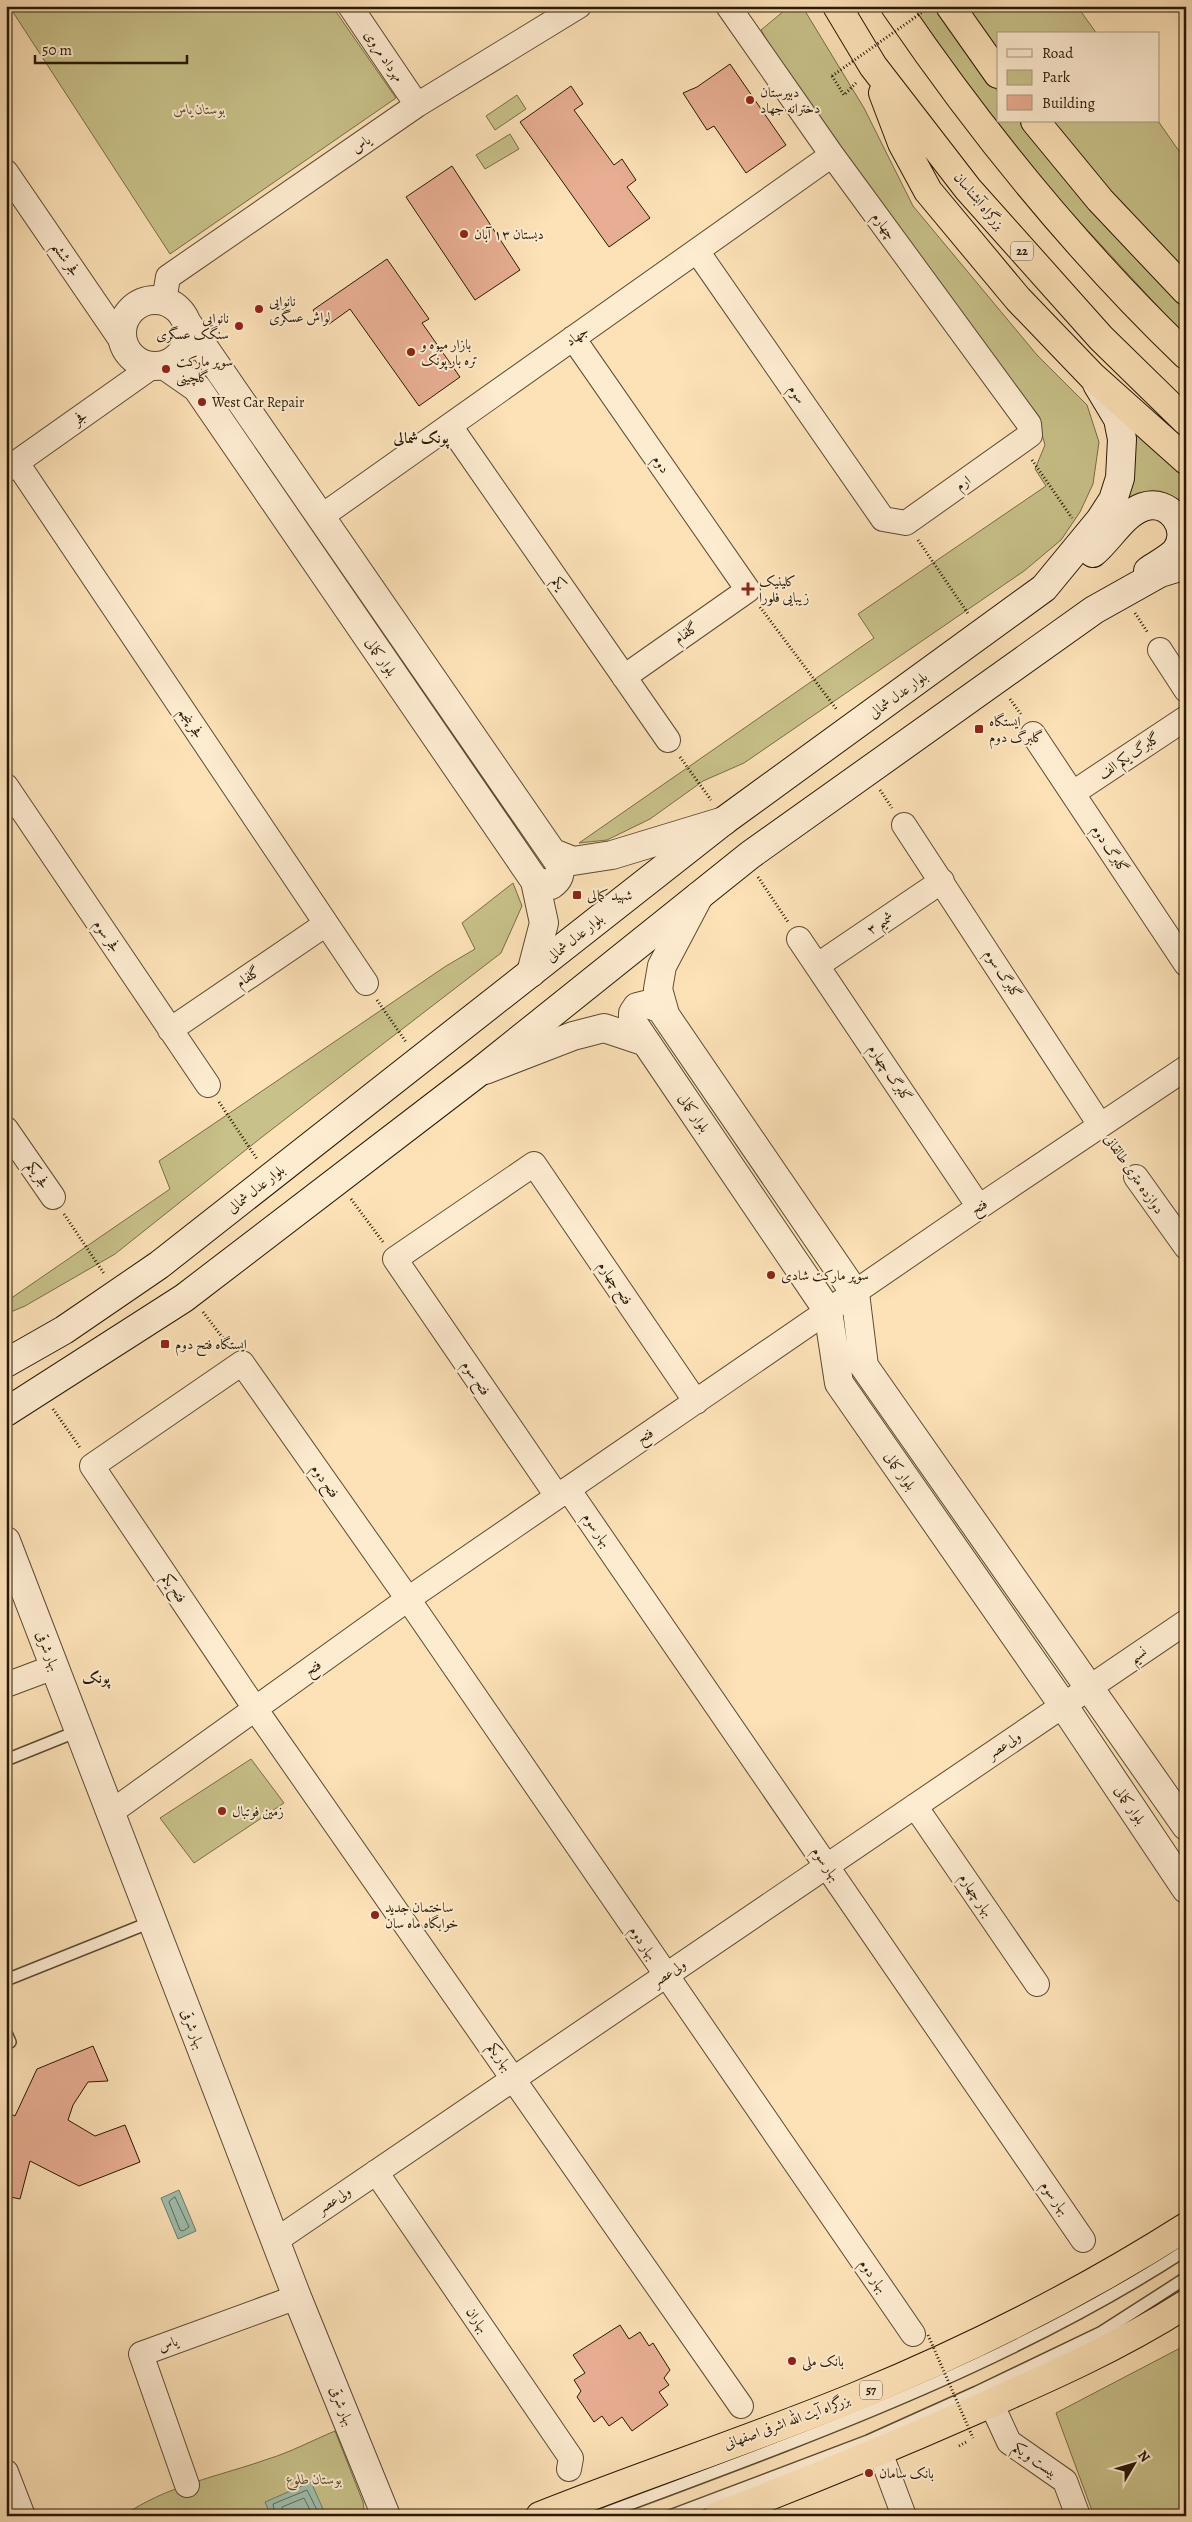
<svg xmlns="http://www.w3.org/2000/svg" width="1192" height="2522" font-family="Alegreya,Amiri,serif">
  <rect width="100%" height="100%" fill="#fde2b8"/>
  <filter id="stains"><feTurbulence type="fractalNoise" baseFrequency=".004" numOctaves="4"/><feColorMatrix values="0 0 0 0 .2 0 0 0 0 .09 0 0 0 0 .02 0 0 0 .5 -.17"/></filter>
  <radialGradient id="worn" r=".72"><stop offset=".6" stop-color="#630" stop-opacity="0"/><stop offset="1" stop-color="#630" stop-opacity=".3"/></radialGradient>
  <path fill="#c8c189" stroke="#786d48" d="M9,6H332L396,98L170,254Z
    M782,6H802L864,108L913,206L1037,355L1087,405L1099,442L1093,484L1080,512L1061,540L1024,571L744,763L703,781L650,819L607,840L579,843L874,638L858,614L1046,486L1035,469L1045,445L1037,418L803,101L761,30L785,10Z
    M912,6H937L998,92V121H1021L1119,236L1186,304V337L1056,196L961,76Z
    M960,6H1077L1097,34H998V59Z
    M517,95L526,109L495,130L486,116Z
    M1046,121H1158L1186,161V279Z
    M510,134L519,149L485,169L476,155Z
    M1123,410L1186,466V511L1122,503Z
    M513,883L522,906L501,953L262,1137L115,1254L25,1306L6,1314V1295L10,1299L170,1189L159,1161L446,966L475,949L462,923Z
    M251,1759L284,1803L194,1863L160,1818Z
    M1186,2345V2516H1094L1056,2413Z
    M335,2431L363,2502L365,2516H123C165,2486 220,2476 268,2459C291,2452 313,2440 335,2431Z"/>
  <path fill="#9fbead" stroke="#6f7c6a" d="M179,2190L196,2231L178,2239L161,2198Z
    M311,2482L326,2516H271L265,2502Z"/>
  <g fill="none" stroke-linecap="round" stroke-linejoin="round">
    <path stroke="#636c5a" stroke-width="1" d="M175,2197L189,2227L183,2231L180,2230L169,2202Z
      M275,2516L273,2504L307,2490L320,2516
      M282,2516V2507L304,2498L313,2516"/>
  </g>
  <path fill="#e8ae93" stroke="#271906" d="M730,64L786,145L746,173L714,126L707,130L683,93L697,87Z
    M571,86L583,104L574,110L614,165L622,159L636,180L627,187L650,218L609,247L520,122Z
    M452,166L520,270L475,300L406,197Z
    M387,259L429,319L422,323L460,377L419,406L350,309L325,327L313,310Z
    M93,2046L108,2081L88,2082L73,2105L68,2120L95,2136L125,2125L140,2162L79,2186L30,2161L20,2199L6,2196V2112L15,2116L37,2069Z
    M620,2325L629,2339L640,2332L649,2346L653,2343L670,2370L664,2378L669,2385L659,2392L668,2405L632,2431L622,2417L609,2426L602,2416L594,2422L577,2397L581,2391L574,2380L585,2373L573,2355Z"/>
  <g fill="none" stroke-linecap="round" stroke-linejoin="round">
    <g stroke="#5c4b32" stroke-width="14">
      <path id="service" d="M6,1760L78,1731
        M6,1980L151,1922
        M6,2033L10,2042
        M598,2516C800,2440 1004,2368 1186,2250
        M670,2516L868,2441L977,2392L1102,2332L1186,2278"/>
    </g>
    <g stroke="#5c4b32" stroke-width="26">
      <path id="minor" d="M350,6L417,105
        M6,172L125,346
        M697,251L883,519L906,523L1030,435L1029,424L832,155L728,6
        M164,301L168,277L417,105L579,6
        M573,338L748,590L624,677
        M450,426L668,740
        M17,463L366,983
        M6,470L153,366
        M322,516L832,155
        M1160,650L1186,690
        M1033,734L1186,964
        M6,786L208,1085
        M1073,793L1186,718
        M904,825L1100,1125
        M799,939L979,1207
        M818,965L942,881
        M170,1030L326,924
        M6,1129L53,1197
        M1136,1177L1186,1247
        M568,1489L1083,2240
        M557,1496L395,1259L534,1164L696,1402
        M6,1685L54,1667
        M915,1806L1037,1984
        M110,1813L408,1599L979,1207L1186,1068
        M376,2172L571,2458L569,2469
        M275,2241L1186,1622
        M991,2403L1009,2442L1065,2481L1078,2516
        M741,2406L256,1710L92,1466L242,1363L408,1599L913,2334
        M880,2452L904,2516
        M6,2472L23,2516
        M187,2485L141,2354L297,2297"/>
    </g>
    <g stroke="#5c4b32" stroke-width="30">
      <path id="tertiary" d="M122 333a33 33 0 1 1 66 0a33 33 0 1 1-66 0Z
        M187,323L560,864C560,874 560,879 551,885L535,881
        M164,365L197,388L535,881L544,923L531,973
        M553,853L573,861L612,855L724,821
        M665,1014L658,989L662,966L699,896
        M485,1070L573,1036L604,1028L646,1042
        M6,1541L297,2297L386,2516
        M1186,1826L864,1366L855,1293L661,1009L649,1004L637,1007L633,1013V1023L828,1311L839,1383L1063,1705L1186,1889"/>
    </g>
    <g stroke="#271906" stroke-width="30">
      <path id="secondary" d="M1093,553C1109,540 1123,514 1143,507C1169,498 1192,528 1176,551C1169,559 1156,565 1148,571
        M6,1363L64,1330L159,1265L725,820L1044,588L1100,520L1113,500L1120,478L1122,439L1118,419L1097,384
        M6,1412L184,1298L479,1072L750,855L1094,610L1160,573L1186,565"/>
    </g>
    <g stroke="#271906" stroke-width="30">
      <path id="trunk" d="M837,6L873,66L968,189L1101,338L1186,421
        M895,6C981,132 1076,249 1186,355
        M950,6L998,74
        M883,93L902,143L928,191L1018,299L1092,376L1186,460
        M1035,121L1100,200L1186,291
        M540,2516C645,2474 753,2439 857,2396C971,2349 1082,2293 1186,2227
        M718,2516C804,2483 889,2448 973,2411C1046,2379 1119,2347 1186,2304"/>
    </g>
    <path stroke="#271906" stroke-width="3" stroke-dasharray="1 2.5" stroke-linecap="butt" d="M832,76L844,95L856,83
      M1032,460L1072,518
      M918,540L969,615
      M760,607L837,710
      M1135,613L1148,633
      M1010,699L1022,716
      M680,757L711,800
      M880,790L892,808
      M758,877L788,922
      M377,1000L406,1042
      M219,1102L257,1159
      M1112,1142L1124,1159
      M351,1199L383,1242
      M64,1214L105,1275
      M203,1312L229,1346
      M53,1409L81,1449
      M959,2446L968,2441"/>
    <use href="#service" stroke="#feecd1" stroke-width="11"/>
    <use href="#minor" stroke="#feecd1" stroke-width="24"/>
    <use href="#tertiary" stroke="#feecd1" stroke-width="28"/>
    <use href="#secondary" stroke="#feecd1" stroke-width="28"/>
    <use href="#trunk" stroke="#fde2b8" stroke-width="28"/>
    <path stroke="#271906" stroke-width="3" stroke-dasharray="1 2.5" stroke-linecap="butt" d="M832,76L931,6
      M928,2335L973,2438"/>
  </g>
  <g fill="#8f2418" stroke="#feecd1" stroke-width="2">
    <circle cx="750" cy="100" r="5"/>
    <circle cx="464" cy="234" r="5"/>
    <circle cx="259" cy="309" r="5"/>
    <circle cx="239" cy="326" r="5"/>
    <circle cx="411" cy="352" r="5"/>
    <circle cx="166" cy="369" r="5"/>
    <circle cx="202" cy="402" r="5"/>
    <path d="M745.5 581.5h5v5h5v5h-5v5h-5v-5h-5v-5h5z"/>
    <rect x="974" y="724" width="10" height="10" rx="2.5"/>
    <rect x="572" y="890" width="10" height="10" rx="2.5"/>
    <circle cx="771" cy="1275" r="5"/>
    <rect x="160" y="1339" width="10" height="10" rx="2.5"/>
    <circle cx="222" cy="1811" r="5"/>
    <circle cx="375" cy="1915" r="5"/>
    <circle cx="792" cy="2361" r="5"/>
    <circle cx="869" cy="2473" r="5"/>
  </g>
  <g text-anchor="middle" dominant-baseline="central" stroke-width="4" stroke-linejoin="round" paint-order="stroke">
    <g fill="#feecd1" stroke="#685843" stroke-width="1">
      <rect x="1011" y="241.5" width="22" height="19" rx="4"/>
      <rect x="860" y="2380.5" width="22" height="19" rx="4"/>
    </g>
    <g font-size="12" font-weight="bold" fill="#271906">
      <text x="1022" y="251">22</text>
      <text x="871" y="2390">57</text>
    </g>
    <g font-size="14" fill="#271906" stroke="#feecd1">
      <text transform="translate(384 56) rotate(56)">مهرداد مروی</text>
      <text transform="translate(361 144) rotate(-35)">یاس</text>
      <text transform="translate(979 201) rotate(50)">بزرگراه آبشناسان</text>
      <text transform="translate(884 226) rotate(54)">چهارم</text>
      <text transform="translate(66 259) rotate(56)">فجر ششم</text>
      <text transform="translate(577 336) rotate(-35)">جهاد</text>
      <text transform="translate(797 394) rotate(55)">سوم</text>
      <text transform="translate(80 418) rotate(-35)">فجر</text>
      <text transform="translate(661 464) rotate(55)">دوم</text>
      <text transform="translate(963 483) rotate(-35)">ارم</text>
      <text transform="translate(559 583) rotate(55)">یکم</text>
      <text transform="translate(686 633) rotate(-35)">گلفام</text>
      <text transform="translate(381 657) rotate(56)">بلوار کمالی</text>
      <text transform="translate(898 695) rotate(-36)">بلوار عدل شمالی</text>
      <text transform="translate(191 723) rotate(56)">فجر پنجم</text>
      <text transform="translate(1129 756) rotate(-34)">گلبرگ یکم الف</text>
      <text transform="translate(1110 849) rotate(57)">گلبرگ دوم</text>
      <text transform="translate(880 923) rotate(-34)">شمیم ۳</text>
      <text transform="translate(107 936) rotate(56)">فجر سوم</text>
      <text transform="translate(575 938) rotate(-38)">بلوار عدل شمالی</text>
      <text transform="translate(1003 974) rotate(57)">گلبرگ سوم</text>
      <text transform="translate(248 977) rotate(-34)">گلفام</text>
      <text transform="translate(890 1073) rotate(56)">گلبرگ چهارم</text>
      <text transform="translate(694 1113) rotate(56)">بلوار کمالی</text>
      <text transform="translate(1134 1174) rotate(55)">دوازده متری طالقانی</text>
      <text transform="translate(38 1175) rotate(56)">فجر یکم</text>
      <text transform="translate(256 1189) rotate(-38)">بلوار عدل شمالی</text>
      <text transform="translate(979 1207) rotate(-34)">فتح</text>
      <text transform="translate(615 1283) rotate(56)">فتح چهارم</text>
      <text transform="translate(476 1378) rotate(56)">فتح سوم</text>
      <text transform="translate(645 1436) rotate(-34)">فتح</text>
      <text transform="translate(900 1471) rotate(55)">بلوار کمالی</text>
      <text transform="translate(325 1481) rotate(55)">فتح دوم</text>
      <text transform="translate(597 1530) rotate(56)">بهار سوم</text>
      <text transform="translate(174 1588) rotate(56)">فتح یکم</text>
      <text transform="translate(48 1651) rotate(69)">بهار شرقی</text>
      <text transform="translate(1138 1655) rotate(-34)">نسیم</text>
      <text transform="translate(313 1668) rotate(-36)">فتح</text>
      <text transform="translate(1004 1745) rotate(-34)">ولی‌عصر</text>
      <text transform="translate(1130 1805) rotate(56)">بلوار کمالی</text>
      <text transform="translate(826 1864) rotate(56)">بهار سوم</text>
      <text transform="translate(976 1895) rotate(56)">بهار چهارم</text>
      <text transform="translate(643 1943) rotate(56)">بهار دوم</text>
      <text transform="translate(669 1973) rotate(-34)">ولی‌عصر</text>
      <text transform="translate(193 2029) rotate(69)">بهار شرقی</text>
      <text transform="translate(500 2057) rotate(55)">بهار یکم</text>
      <text transform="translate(1055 2198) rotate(55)">بهار سوم</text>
      <text transform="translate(334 2200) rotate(-34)">ولی‌عصر</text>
      <text transform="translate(873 2276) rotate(55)">بهار دوم</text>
      <text transform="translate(477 2320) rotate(56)">بهاران</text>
      <text transform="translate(168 2344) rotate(-20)">یاس</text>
      <text transform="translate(342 2406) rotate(68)">بهار شرقی</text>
      <text transform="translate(787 2422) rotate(-20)">بزرگراه آیت الله اشرفی اصفهانی</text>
      <text transform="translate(1035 2460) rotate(35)">بیست و یکم</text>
    </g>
    <g font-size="14" fill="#271906" stroke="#feecd1" text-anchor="start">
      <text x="760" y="92">دبیرستان<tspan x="760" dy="16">دخترانه جهاد</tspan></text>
      <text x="474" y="234">دبستان ۱۳ آبان</text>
      <text x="269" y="301">نانوایی<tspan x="269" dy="16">لواش عسگری</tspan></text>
      <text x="229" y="318" text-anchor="end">نانوایی<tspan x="229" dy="16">سنگک عسگری</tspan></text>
      <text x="421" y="344">بازار ميوه و<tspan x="421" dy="16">تره بار پونک</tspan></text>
      <text x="176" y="361">سوپر مارکت<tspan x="176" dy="16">گلچینی</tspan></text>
      <text x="212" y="402">West Car Repair</text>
      <text x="759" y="581">کلینیک<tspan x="759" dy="16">زیبایی فلورا</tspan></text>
      <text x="989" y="721">ایستگاه<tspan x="989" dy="16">گلبرگ دوم</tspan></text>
      <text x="587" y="895">شهید کمالی</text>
      <text x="781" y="1275">سوپر مارکت شادی</text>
      <text x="175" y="1344">ایستگاه فتح دوم</text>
      <text x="232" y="1811">زمین فوتبال</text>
      <text x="385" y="1907">ساختمان جدید<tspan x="385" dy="16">خوابگاه ماه سان</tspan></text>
      <text x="802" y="2361">بانک ملی</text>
      <text x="879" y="2473">بانک سامان</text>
    </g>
    <g font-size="14" font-style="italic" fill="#574b2d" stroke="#feecd1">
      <text x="199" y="109">بوستان یاس</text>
      <text x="314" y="2479">بوستان طلوع</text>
    </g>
    <g font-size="15" font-weight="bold" fill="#271906" stroke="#feecd1">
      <text x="421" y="438">پونک شمالی</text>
      <text x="96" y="1678">پونک</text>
    </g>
  </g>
  <rect width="1192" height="2522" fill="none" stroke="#fde2b8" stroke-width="25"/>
  <rect x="8" y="8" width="1177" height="2507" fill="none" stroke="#271906" stroke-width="2.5"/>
  <rect x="12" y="12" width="1167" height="2497" fill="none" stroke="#271906"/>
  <rect x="997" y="32" width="162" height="90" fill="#feecd1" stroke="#a89880"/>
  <rect x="1007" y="49" width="25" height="8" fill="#feecd1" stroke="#a89880"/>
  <text x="1042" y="58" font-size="15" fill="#271906">Road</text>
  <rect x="1007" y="70" width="25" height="15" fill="#c8c189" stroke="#a89880"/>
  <text x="1042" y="82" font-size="15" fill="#271906">Park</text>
  <rect x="1007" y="95" width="25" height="15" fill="#e8ae93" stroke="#a89880"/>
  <text x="1042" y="108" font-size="15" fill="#271906">Building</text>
  <g transform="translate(1134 2464) rotate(52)" stroke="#feecd1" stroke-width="4" paint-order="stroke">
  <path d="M0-4L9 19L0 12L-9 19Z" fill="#271906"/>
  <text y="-8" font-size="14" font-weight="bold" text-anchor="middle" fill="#271906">N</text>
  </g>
  <path d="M35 55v8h152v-8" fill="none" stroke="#271906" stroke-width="2.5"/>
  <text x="42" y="55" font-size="15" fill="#271906" stroke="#feecd1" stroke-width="4" paint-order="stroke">50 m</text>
  <rect width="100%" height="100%" filter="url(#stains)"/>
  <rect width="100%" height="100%" fill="url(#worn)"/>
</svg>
